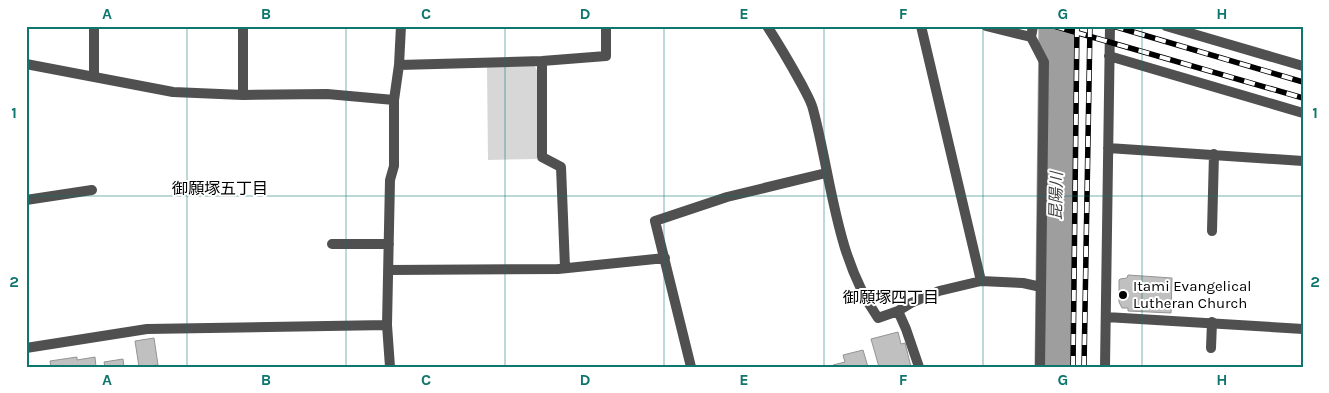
<svg xmlns="http://www.w3.org/2000/svg" width="1329" height="393" font-family="Karla,'Noto Sans JP',sans-serif">
  <rect width="100%" height="100%" fill="#fff"/>
  <path fill="#d7d7d7" d="M534,65L537,70V159L488,160L487,67Z"/>
  <g fill="none" stroke-linecap="round" stroke-linejoin="round">
    <path stroke="#9e9e9e" stroke-width="39" d="M1054,367L1058,26"/>
  </g>
  <path fill="#c0c0c0" stroke="#949494" d="M1128,275L1172,278L1171,313L1128,311V308H1122L1119,302V280L1120,279L1127,278Z
    M898,332L901,344L905,343L911,367H879L871,339Z
    M154,338L158,365L139,367L135,341Z
    M863,350L868,367H833V365L845,362L843,355Z
    M77,357V360L95,357L96,367H51L50,361Z
    M123,359L124,367H105L104,362Z"/>
  <g fill="none" stroke-linecap="round" stroke-linejoin="round">
    <path stroke="#505050" stroke-width="10" d="M1211,348L1212,322"/>
    <path stroke="#505050" stroke-width="10" d="M94,26V77
      M243,26V95
      M767,26C780,46 791,65 802,85C806,93 811,101 813,109C832,180 835,256 878,318L898,311L911,303L939,291L981,281L1023,283L1041,287
      M921,26L981,281
      M986,26L1031,37
      M1033,26L1031,37L1044,62L1040,367
      M1166,26L1303,66
      M1109,56L1303,113
      M542,61V157L561,167L565,268
      M26,64L173,92L243,95L327,94L394,100
      M399,65L542,61L606,56V26
      M1108,148L1303,161
      M26,200L92,190
      M1212,231L1214,154
      M332,244H389
      M388,270L558,269L665,258
      M898,311L906,329L919,367
      M1106,317L1303,329
      M26,348L147,329L387,325
      M390,367L387,325L390,180L394,166V100L399,65L401,26
      M691,367L655,221L727,197L826,173
      M1105,367L1110,26"/>
    <g stroke="#000" stroke-width="5.5">
      <path id="rail" d="M1054,26L1303,98
        M1113,26L1303,82
        M1073,367L1077,26
        M1084,367L1090,26"/>
    </g>
    <use href="#rail" stroke="#fff" stroke-width="4" stroke-dasharray="11" stroke-linecap="butt"/>
  </g>
  <path fill="none" stroke="#0f766e" stroke-width="1" stroke-opacity="0.55" d="M187,26V367M346,26V367M505,26V367M664,26V367M824,26V367M983,26V367M1142,26V367M26,196H1303"/>
  <circle fill="#000" stroke="#fff" stroke-width="2" cx="1123" cy="295" r="5"/>
  <g text-anchor="middle" dominant-baseline="central" stroke-width="4" stroke-linejoin="round" paint-order="stroke">
    <g font-size="15" fill="#000" stroke="#fff" text-anchor="start">
      <text x="1133" y="286">Itami Evangelical<tspan x="1133" dy="17">Lutheran Church</tspan></text>
    </g>
    <g font-size="16" fill="#000" stroke="#fff">
      <text x="220" y="188">御願塚五丁目</text>
      <text x="891" y="297">御願塚四丁目</text>
    </g>
    <g font-size="16" font-style="italic" fill="#3f3f3f" stroke="#fff">
      <text transform="translate(1056 196) rotate(-89)">昆陽川</text>
    </g>
  </g>
  <rect width="1329" height="393" fill="none" stroke="#ffffff" stroke-width="55"/>
  <rect x="28" y="28" width="1274" height="338" fill="none" stroke="#0f766e" stroke-width="2"/>
  <g font-size="16" text-anchor="middle" font-weight="bold" fill="#0f766e">
    <text x="107" y="19">A</text>
    <text x="266" y="19">B</text>
    <text x="426" y="19">C</text>
    <text x="585" y="19">D</text>
    <text x="744" y="19">E</text>
    <text x="903" y="19">F</text>
    <text x="1063" y="19">G</text>
    <text x="1222" y="19">H</text>
    <text x="14" y="118">1</text>
    <text x="1315" y="118">1</text>
    <text x="14" y="287">2</text>
    <text x="1315" y="287">2</text>
    <text x="107" y="385">A</text>
    <text x="266" y="385">B</text>
    <text x="426" y="385">C</text>
    <text x="585" y="385">D</text>
    <text x="744" y="385">E</text>
    <text x="903" y="385">F</text>
    <text x="1063" y="385">G</text>
    <text x="1222" y="385">H</text>
  </g>
</svg>
